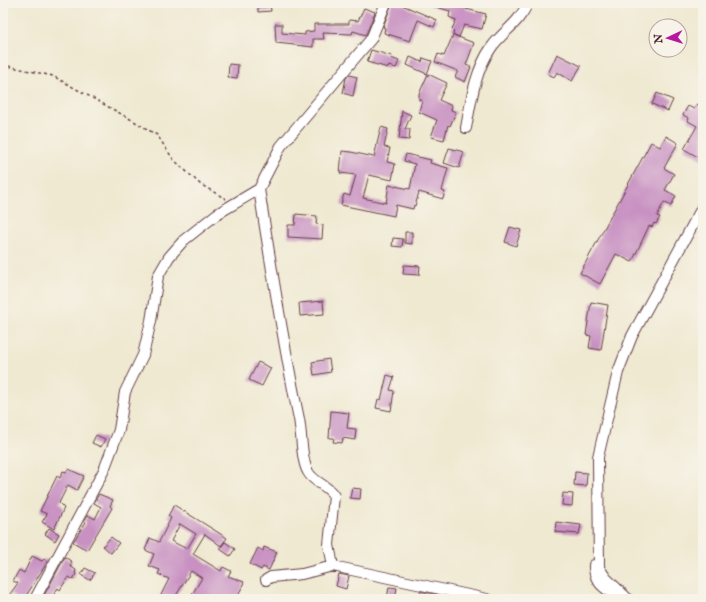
<svg xmlns="http://www.w3.org/2000/svg" width="706" height="602" font-family="'IM FELL English',serif">
  <rect width="100%" height="100%" fill="#f7f3e8"/>
  <filter id="ink" filterUnits="userSpaceOnUse"><feTurbulence type="fractalNoise" baseFrequency=".025" numOctaves="2"/><feDisplacementMap in="SourceGraphic" scale="8" xChannelSelector="R" yChannelSelector="G"/><feConvolveMatrix kernelMatrix="1 2 1 2 8 2 1 2 1" color-interpolation-filters="sRGB"/></filter>
  <filter id="wash" filterUnits="userSpaceOnUse"><feTurbulence type="fractalNoise" baseFrequency=".012" numOctaves="4" result="noise"/><feDisplacementMap in="SourceGraphic" scale="16" xChannelSelector="R" yChannelSelector="G"/><feGaussianBlur stdDeviation="0.9" result="paint"/><feColorMatrix in="noise" values="0 0 0 0 0 0 0 0 0 0 0 0 0 0 0 0 0 1.4 0 .05"/><feComposite in="paint" operator="in"/></filter>
  <g filter="url(#wash)">
    <rect width="100%" height="100%" fill="#efe9d1"/>
    <g id="blocks">
      <path fill="#c891c2" fill-rule="evenodd" d="M258,3H270L271,11L258,12Z
        M392,3L402,5L437,20L434,27L418,20L410,41L384,33L385,28L383,27Z
        M429,3H468L466,9L486,14L482,29L464,25L459,37L453,34L454,31L452,29L456,20L449,17L450,11L429,5Z
        M364,8L375,12L366,35L353,31L352,34L323,33L324,39H313V47L276,43L275,24H282V33L305,35V32L314,31V24H349V20L358,21Z
        M453,35L474,43L466,65L471,67L465,82L455,77L458,71L435,62L438,54L444,56Z
        M371,50L392,56L391,58L399,61L396,68L389,66L388,68L367,62Z
        M557,54L581,66L572,81L557,72L554,77L548,74Z
        M410,57L422,62L423,58L432,61L427,74L407,65Z
        M229,64L238,65L237,78L228,77Z
        M428,74L447,83L439,100L452,106L451,110L456,112L450,126L448,125L444,140L431,137L437,120L419,112L422,100H419V94Z
        M349,75L357,77L353,96L343,93L346,78Z
        M657,93L673,100L668,111L652,104Z
        M697,104L703,107V160L684,149L697,126L688,121L689,118L683,115L688,106L694,109Z
        M402,111L411,115L405,129H410L409,140L399,139Z
        M381,127L388,129L384,147L390,148L387,162L395,164L392,180L369,175L363,198L386,203L389,185L410,189L415,164L404,161L406,154L431,160L430,163L448,168L442,191L445,192L443,199L419,192L415,206L414,205L413,209L396,205L394,216L341,205L344,194L350,196L356,175L340,173L342,151L351,152L374,157Z
        M666,136L678,143L664,168L674,174L665,190L676,196L671,206L664,202L657,216L660,217L656,224L654,223L652,227L649,226L632,262L616,254L600,284L580,273L651,142L660,147Z
        M449,148L464,152L459,168L444,163Z
        M296,214L317,216L316,224L323,225L322,239L288,237V225H295Z
        M510,227L521,230L516,246L505,242Z
        M405,232H412V244L405,243Z
        M393,238L403,239L402,247L392,246Z
        M404,265L420,266L419,275L403,274Z
        M323,301L324,314L300,316L299,303Z
        M591,302L608,305L601,350L589,348L591,336L586,335Z
        M329,359L331,372L314,375L312,362Z
        M258,362L271,368L262,386L249,380Z
        M387,375L394,377L390,390L394,391L391,411L376,408L378,399L381,400Z
        M331,411L349,413L347,428L356,429L355,440L343,438L342,443L333,442L334,438H329Z
        M96,435L105,439L101,447L92,443Z
        M68,469L84,476L77,490L68,485L59,503L64,508L54,529L42,522L47,514L40,511L57,476L60,478L63,471L66,472Z
        M575,472L587,473L586,486L574,485Z
        M352,488L361,489L360,499L350,498Z
        M563,493L573,494L572,506L562,505Z
        M99,494L113,500L110,506L112,508L87,550L73,542L86,522L84,521L88,515L95,519L101,507L94,503Z
        M174,505L227,538L221,546L205,534L193,554L221,571L223,567L231,571L228,576L244,582L237,599H213L205,595L202,599H189L202,578L191,571L174,599H159L169,579L158,574L160,570L149,566L154,554L145,550L150,538L159,542L171,518L168,516ZM180,524L196,534L187,549L171,541Z
        M556,522L581,525L579,534L555,532Z
        M49,528L59,534L55,541L45,534Z
        M111,537L119,543L111,553L103,546Z
        M225,542L235,549L230,556L220,549Z
        M264,547L277,552L269,570L263,567L261,570L250,564L258,548L263,551Z
        M32,556L42,561L44,559L48,561L24,599H17L10,594L18,583L13,581L19,570L24,573Z
        M65,557L72,562L70,566L76,570L75,573L76,574L73,579L68,577L60,590L58,588L51,599H42Z
        M85,568L95,573L90,580L81,575Z
        M339,574L349,576L346,589L336,586Z
        M389,587L397,588L395,599L387,598Z
        M421,591L447,597V599H419Z"/>
    </g>
  </g>
  <g filter="url(#ink)">
    <use href="#blocks" fill-opacity="0" stroke="#633d44" stroke-width="1"/>
    <g fill="none" stroke-linecap="round" stroke-linejoin="round">
      <g stroke="#633d44" stroke-width="12">
        <path id="minor" d="M466,128C471,101 475,71 491,48C504,30 517,26 528,3
          M259,189C271,266 283,343 299,419C302,434 301,460 308,472C314,483 328,485 334,496L329,545L333,566
          M594,565C593,583 607,590 620,599
          M266,580L271,577L302,574L333,566L487,599
          M35,599L104,470L119,430L125,392L143,355L151,321L158,276L169,257L184,240L217,214L259,189L281,146L371,39L386,3
          M628,599L606,578L599,568L598,457L618,372L632,336L703,206"/>
      </g>
      <path stroke="#633d44" stroke-width="1.5" stroke-dasharray="3 3" stroke-linecap="butt" d="M3,65L53,76L132,120L157,135L173,159L200,184L226,199"/>
      <use href="#minor" stroke="#fff" stroke-width="10"/>
    </g>
  </g>
  <rect width="706" height="602" fill="none" stroke="#f7f3e8" stroke-width="16"/>
  <g transform="translate(668 38) rotate(266)"><circle r="19" fill="#f7f3e8" stroke="#b29e9c"/>
  <path d="M0-3L7 15L0 10L-7 15Z" fill="#b5179e"/>
  <text y="-6" font-size="11" font-weight="bold" text-anchor="middle" fill="#4a1f2b">N</text>
  </g>
</svg>
